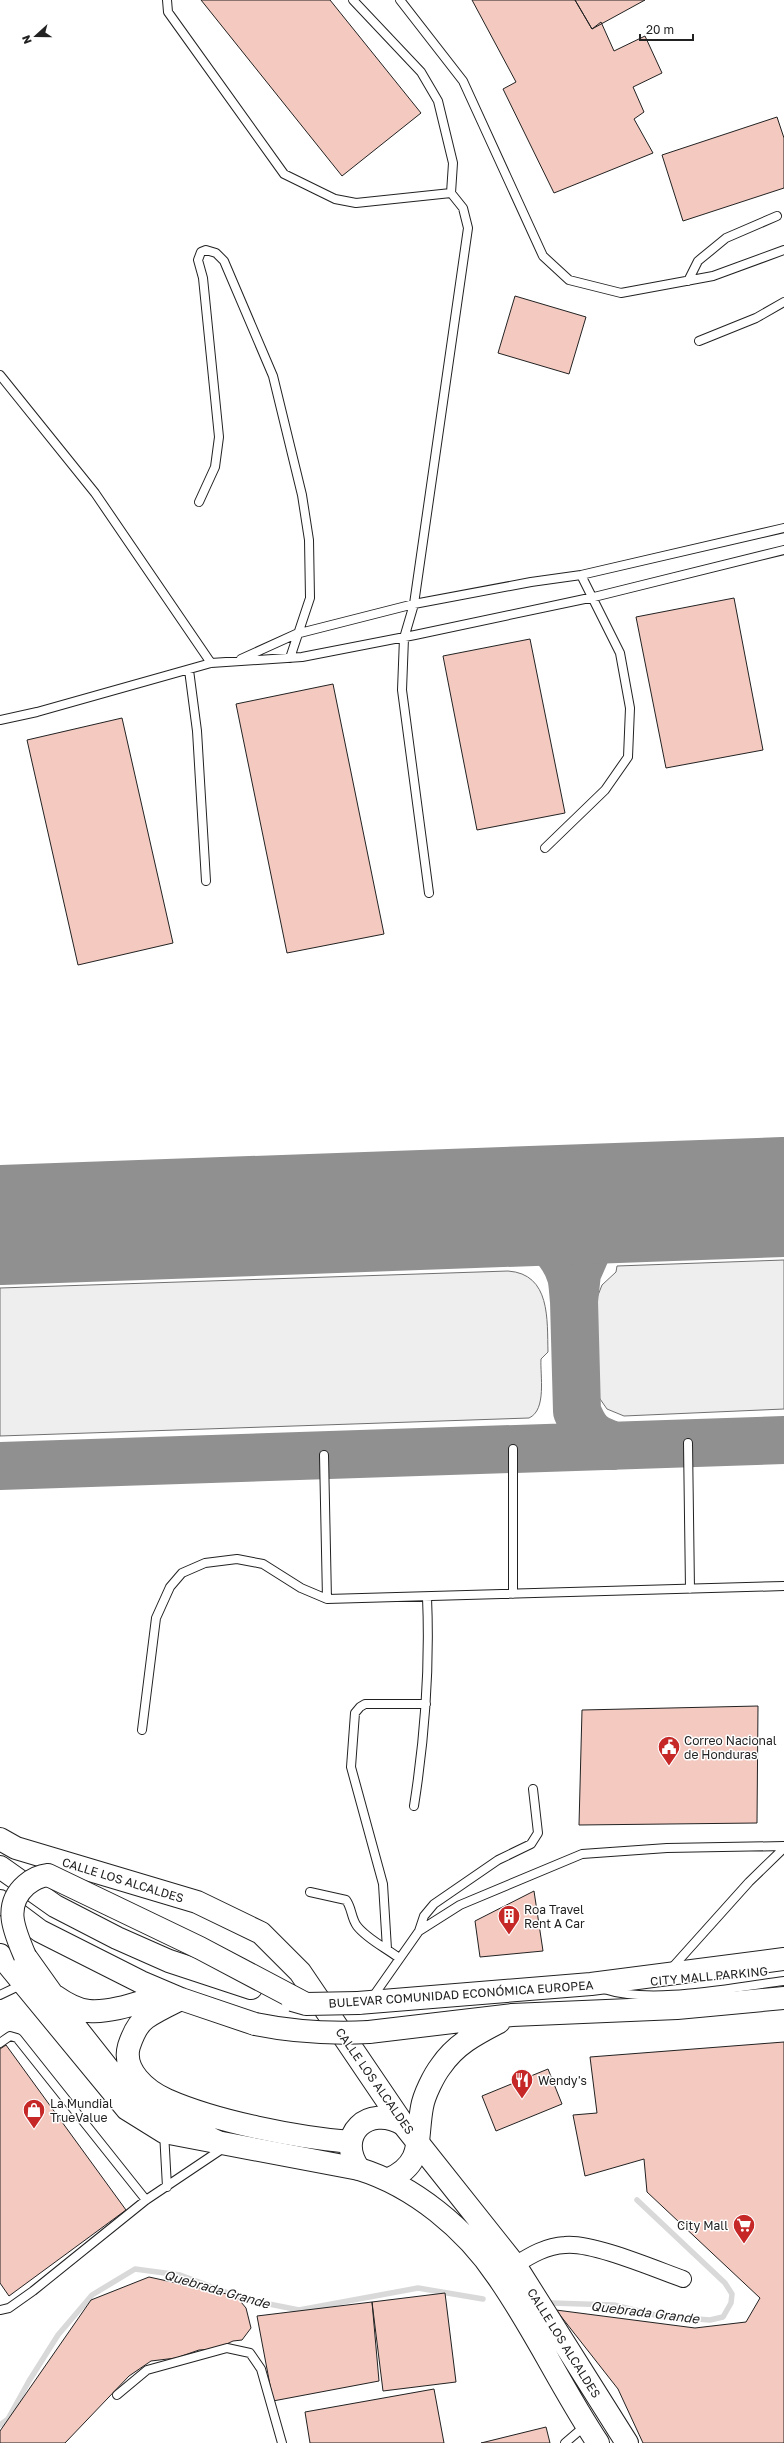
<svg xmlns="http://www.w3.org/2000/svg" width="784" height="2443" font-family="'Golos Text',sans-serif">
  <rect width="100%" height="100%" fill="#fff"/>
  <path fill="#eee" stroke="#6f6f6f" d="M784,1260V1409L624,1416L607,1409L598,1396L595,1384V1303L602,1285L616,1272L617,1266Z
    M508,1271C551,1274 547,1320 548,1352L541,1359C540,1375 547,1410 529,1418L0,1436V1288Z"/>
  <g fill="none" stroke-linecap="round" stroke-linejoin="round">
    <path stroke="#d9d9d9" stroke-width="5.5" d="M551,2303L614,2305L659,2316L710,2320L723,2317L731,2303L732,2294L725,2283L637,2200
      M0,2425L8,2419L29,2381L58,2335L92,2295L135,2269L180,2275L244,2299L299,2310L418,2288L483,2299"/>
    <path stroke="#909090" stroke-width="48" d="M487,1208C521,1220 560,1238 571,1276C573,1284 573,1293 574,1301
      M615,1446C592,1438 586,1434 577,1411L574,1301L577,1273L594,1234L614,1217L647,1202
      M0,1466L784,1440"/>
    <path stroke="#909090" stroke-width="120" d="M0,1225L784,1197"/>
  </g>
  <path fill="#f3c9c0" stroke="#222" d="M201,0H330L421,113L342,176Z
    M472,0H575L592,29L601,22L614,51L645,36L662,73L633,87L644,112L634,119L653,153L554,193L503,89L516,82Z
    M575,0H645L592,29Z
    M777,117L784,138V188L683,221L662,155Z
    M515,296L586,317L569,374L498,353Z
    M734,598L763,750L666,768L636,617Z
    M530,639L565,813L477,830L443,656Z
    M333,684L384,934L287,953L236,704Z
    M122,718L173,943L78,965L27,740Z
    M758,1706L757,1823L579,1825L582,1710Z
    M534,1891L543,1951L480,1957L475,1921Z
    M784,2042V2443H643L618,2389L556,2310L695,2328L746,2322L760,2298L647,2192L644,2159L585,2176L573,2115L597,2113L590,2057Z
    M6,2045L126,2210L9,2296L0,2283V2049Z
    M548,2069L562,2104L496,2131L482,2096Z
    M149,2277L236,2296L246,2308L251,2328L242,2340L233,2341L216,2349L199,2350L176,2358L151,2361L129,2376L65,2443H0V2431L91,2300Z
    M445,2293L456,2382L383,2391L372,2302Z
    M372,2302L379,2381L273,2401L257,2316Z
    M434,2389L444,2443H310L305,2412Z
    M546,2427L550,2443H481Z"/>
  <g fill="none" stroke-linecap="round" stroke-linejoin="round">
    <g stroke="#222" stroke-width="10">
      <path id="lane" d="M167,0L168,12L284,174L335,199L356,203L451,193
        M353,0L421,72L438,101L453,163L451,193L463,208L468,228L414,604L404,638L402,690L429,893
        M400,0L463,81L543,256L569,280L621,293L713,276L784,250
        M688,281L698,261L726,238L777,216
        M699,341L756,318L784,302
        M0,375L95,493L211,663
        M199,502L215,467L219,437L203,278L198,260L201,252L206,250L216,253L224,261L273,376L302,495L309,540L310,598L290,658
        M241,659L296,634L414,604L531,582L581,575L784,528
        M189,670L197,731L206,881
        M0,720L37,712L211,663L302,657L415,635L594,597L784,550
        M545,848L605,790L628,757L630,708L620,653L581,575
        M688,1443L690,1589
        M513,1449V1594
        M324,1455L327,1599
        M142,1730L156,1618L170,1587L182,1573L205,1563L237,1559L263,1564L301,1588L327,1599L784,1586
        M414,1806C425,1736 430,1667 427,1597
        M310,1892L346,1900C352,1908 351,1918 357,1926C367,1939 386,1948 399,1958
        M419,1931L424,1916L434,1904L498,1860L531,1844L538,1833L533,1789
        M387,1949L383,1884L351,1767L355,1713L360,1707L365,1704H426
        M670,1970L749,1882L784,1848
        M604,1989C652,2005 733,1987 784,1981
        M0,1995L23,1984
        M372,1998L419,1931L460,1905L582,1854L667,1848L784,1846
        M0,2043L10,2036L17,2038L146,2200
        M164,2132L167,2187
        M0,2310L9,2308L33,2291L146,2200L225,2147
        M117,2395L147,2370L227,2348L250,2353L261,2369L282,2443
        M565,2443L586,2425"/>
    </g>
    <g stroke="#222" stroke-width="18">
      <path id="street" d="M515,2265C531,2255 546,2246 565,2245C592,2242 655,2269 683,2279"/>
    </g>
    <g stroke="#222" stroke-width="24">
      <path id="secondary" d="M0,1839L16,1848L197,1902L261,1933L300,1972L403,2124L515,2265L627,2443
        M0,1955L127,2109L164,2132L359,2169C414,2186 466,2229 498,2277C535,2330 562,2389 598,2443"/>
    </g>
    <g stroke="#222" stroke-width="24">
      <path id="primary" d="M0,1867L55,1906L117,1938L169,1961L251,1988
        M0,1901L40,1931L141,1982L181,1999L255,2024
        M25,1956L77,2029L118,2081L157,2112L220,2143
        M55,1996C65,2003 76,2010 89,2011C115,2013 144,2000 168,1994
        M181,1999C169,2005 156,2011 146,2018C137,2024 132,2037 129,2046C122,2070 146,2091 167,2100C217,2122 295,2137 350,2142
        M358,2003L591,1984L784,1959
        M369,2032L512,2015L677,2008L784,1998
        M359,2169C335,2135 368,2104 403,2124
        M389,2179C424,2164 416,2139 422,2107C424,2095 434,2075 441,2066C456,2044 476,2034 499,2022"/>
    </g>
    <use href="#lane" stroke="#fff" stroke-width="8"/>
    <use href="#street" stroke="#fff" stroke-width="16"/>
    <use href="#secondary" stroke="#fff" stroke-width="22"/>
    <use href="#primary" stroke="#fff" stroke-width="22"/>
    <g stroke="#222" stroke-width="24" stroke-linecap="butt">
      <path id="primary-bridge" d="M25,1956C15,1932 2,1906 26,1885C33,1879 39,1876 48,1875L200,1948L306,2004
        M292,2000L306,2004L358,2003
        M255,2024C294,2032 330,2034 369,2032"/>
    </g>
    <use href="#primary-bridge" stroke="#fff" stroke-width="22"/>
  </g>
  <defs>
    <g id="civic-pin" transform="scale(1.15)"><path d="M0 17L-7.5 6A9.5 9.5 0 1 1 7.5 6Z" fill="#c62828" stroke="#fff"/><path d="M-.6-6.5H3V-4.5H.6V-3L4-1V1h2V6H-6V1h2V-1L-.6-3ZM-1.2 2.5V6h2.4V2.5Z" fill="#fff"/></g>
    <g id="building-pin" transform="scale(1.15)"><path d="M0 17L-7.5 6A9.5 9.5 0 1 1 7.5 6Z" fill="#c62828" stroke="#fff"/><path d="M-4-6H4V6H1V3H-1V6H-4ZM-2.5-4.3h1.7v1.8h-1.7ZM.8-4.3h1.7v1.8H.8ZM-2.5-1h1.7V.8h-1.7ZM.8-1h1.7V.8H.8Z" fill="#fff"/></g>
    <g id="restaurant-pin" transform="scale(1.15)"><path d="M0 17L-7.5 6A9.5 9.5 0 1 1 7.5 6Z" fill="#c62828" stroke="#fff"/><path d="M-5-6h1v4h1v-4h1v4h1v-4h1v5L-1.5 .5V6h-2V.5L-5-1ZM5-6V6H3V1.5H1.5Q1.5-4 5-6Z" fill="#fff"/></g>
    <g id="shop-pin" transform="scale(1.15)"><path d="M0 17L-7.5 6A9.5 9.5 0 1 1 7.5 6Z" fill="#c62828" stroke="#fff"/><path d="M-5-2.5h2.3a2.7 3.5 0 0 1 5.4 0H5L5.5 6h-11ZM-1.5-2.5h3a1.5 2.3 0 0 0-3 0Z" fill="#fff"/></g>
    <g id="supermarket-pin" transform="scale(1.15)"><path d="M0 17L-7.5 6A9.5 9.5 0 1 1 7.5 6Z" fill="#c62828" stroke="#fff"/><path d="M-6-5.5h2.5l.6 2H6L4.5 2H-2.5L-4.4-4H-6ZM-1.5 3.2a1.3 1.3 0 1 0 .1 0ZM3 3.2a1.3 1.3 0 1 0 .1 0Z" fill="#fff"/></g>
  </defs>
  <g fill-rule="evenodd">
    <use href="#civic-pin" x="669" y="1747"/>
    <use href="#building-pin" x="509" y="1916"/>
    <use href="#restaurant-pin" x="522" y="2080"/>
    <use href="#shop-pin" x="34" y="2110"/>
    <use href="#supermarket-pin" x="744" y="2225"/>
  </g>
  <g text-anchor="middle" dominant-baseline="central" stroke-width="3" stroke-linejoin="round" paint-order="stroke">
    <g font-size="12" fill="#222" stroke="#fff" text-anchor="start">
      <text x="684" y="1740">Correo Nacional<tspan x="684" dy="14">de Honduras</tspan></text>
      <text x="524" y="1909">Roa Travel<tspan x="524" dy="14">Rent A Car</tspan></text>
      <text x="538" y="2080">Wendy's</text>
      <text x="50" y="2103">La Mundial<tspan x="50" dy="14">TrueValue</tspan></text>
      <text x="728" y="2225" text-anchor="end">City Mall</text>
    </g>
    <g font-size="12" fill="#222" stroke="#fff">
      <text transform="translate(123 1880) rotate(17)">CALLE LOS ALCALDES</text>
      <text transform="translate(709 1976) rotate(-5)">CITY MALL PARKING</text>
      <text transform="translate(461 1994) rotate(-4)">BULEVAR COMUNIDAD ECONÓMICA EUROPEA</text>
      <text transform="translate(375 2081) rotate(55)">CALLE LOS ALCALDES</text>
      <text transform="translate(564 2343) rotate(58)">CALLE LOS ALCALDES</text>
    </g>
    <g font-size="13" font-style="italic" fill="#222" stroke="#fff">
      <text transform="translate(217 2289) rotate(16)">Quebrada Grande</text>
      <text transform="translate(645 2312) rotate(7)">Quebrada Grande</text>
    </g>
  </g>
  <g transform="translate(36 36) rotate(249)" stroke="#ffffff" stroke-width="3" paint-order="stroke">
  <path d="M0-3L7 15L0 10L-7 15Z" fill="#222222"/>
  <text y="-6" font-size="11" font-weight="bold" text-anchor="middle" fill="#222222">N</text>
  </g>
  <path d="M640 34v6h53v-6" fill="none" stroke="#222222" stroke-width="2"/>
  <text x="646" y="34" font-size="12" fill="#222222" stroke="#ffffff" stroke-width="3" paint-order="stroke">20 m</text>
</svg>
